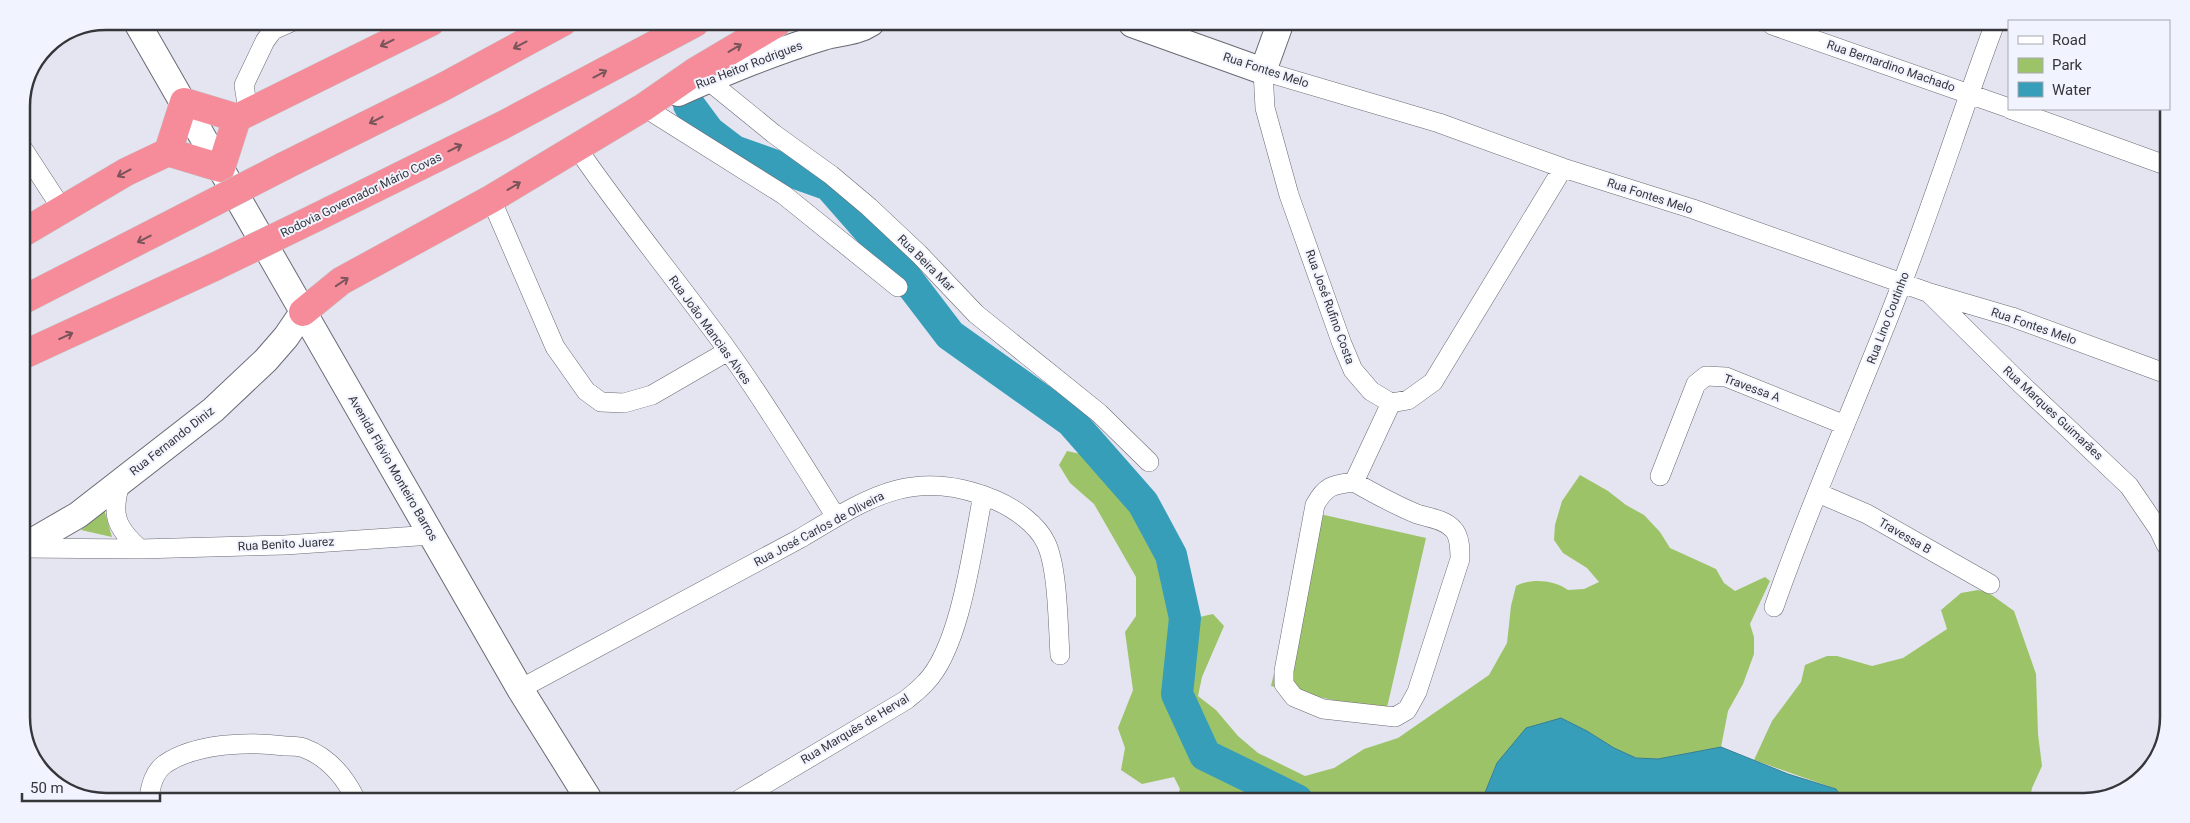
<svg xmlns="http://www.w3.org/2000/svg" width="2190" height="823" font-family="Roboto,sans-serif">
  <rect width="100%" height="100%" fill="#e4e5f0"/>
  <path fill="#9dc369" d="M1067,451L1090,456L1140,521L1169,579L1178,627L1172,679L1187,657L1195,618L1213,614L1224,626L1202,677L1198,696L1216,710L1238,736L1258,753L1305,776L1334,768L1364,749L1398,738L1489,675L1507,643L1511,606L1516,586C1531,578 1554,580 1568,590L1584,589L1599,582L1587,568L1563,553L1554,540L1555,525L1562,501L1580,475L1608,491L1626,505L1644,515L1660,532L1670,548L1716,569L1724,583L1735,591L1765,577L1770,581L1750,624L1754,637V654L1743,684L1728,711L1721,747C1695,752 1664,763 1637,758C1619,755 1602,740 1587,731L1497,763L1482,800H1176L1180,789L1174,777L1142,784L1121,770L1125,748L1118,728L1133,690L1125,632L1136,616V577L1094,504L1070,483L1059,465Z
    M104,509L112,537L81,530Z
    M1311,512L1426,538L1386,712L1271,686Z
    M1978,590L1989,593L2014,611L2036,674L2038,734L2042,766L2032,788L2029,802L1844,801L1836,789L1754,760L1772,721L1801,682L1805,665L1827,656H1837L1872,666L1903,658L1947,629L1941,610L1961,593Z"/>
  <path fill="#379eba" stroke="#367f94" d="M1561,718L1587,731L1614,748L1636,758L1658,759L1721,747L1788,774L1836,789L1844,801L1482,800L1497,763L1526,728Z"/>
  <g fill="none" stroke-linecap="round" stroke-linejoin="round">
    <path stroke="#379eba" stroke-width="32" d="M689,105L709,132L734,151L829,185L879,242L950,335L1071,421L1143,503L1171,555L1185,618L1177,694L1205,755L1297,800"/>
    <g stroke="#696a74" stroke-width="20">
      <path id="street" d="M1772,25L2009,108
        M273,30L291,22
        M699,73L774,134L831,175L869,207L919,254L976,314L1099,413L1149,462
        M644,107L784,195L898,287
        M2010,109L2168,166
        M248,111L244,85L265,41L273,30L270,22
        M21,146L62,209
        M577,148C625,218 679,283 729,352C767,405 801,461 836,517
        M1563,168L1433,382L1408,400L1391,403L1371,391L1353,370L1342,344L1289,195L1265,108L1263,71L1439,123L1563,168L1693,209L1927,292L2012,317L2167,374
        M491,199L555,347L586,391L601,402L624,403L652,395L728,351
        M1930,294L2019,382L2129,486L2159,530L2166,545
        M1660,476L1696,384L1706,376L1726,377L1845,425
        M121,480C111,513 114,526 140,549
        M1354,482C1375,494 1395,505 1417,514C1429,518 1444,519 1453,529C1460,536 1460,549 1460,559L1417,692L1407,710L1395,717L1323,709L1294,697L1284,684V671L1315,505C1326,485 1333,485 1354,482Z
        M1354,482L1391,403
        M1818,493L1867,514L1990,584
        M21,548L140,549L285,545L432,535
        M1774,607C1812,497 1861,391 1902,283C1935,198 1962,111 1994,26
        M520,689L801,538C869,497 915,466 995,500C1014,508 1037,524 1046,543C1058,568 1058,626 1060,655
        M149,797C151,785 154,772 165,764C196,743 250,741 285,746C291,746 299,746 304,748C328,757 344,776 355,798
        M740,799L906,700C913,694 920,689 926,682C961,646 973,544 983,495"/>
    </g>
    <g stroke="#696a74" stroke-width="28">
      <path id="secondary" d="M136,21L520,689L588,798
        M1132,24L1263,71L1280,24
        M678,93C726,72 773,52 823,37C839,32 856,33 871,23
        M21,548L78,515L213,410L266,360L286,337L303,312"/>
    </g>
    <g stroke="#c6c7c8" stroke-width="29">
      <path id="highway" d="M168,152L184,102L237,118
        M284,166L443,87L563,22
        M317,217L505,124L695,23
        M21,234L126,172L168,152L221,168L237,118L431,22
        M21,301L187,216
        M303,312L341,281L491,199L644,107L696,71L777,23
        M21,356L214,267"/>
    </g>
    <use href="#street" stroke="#fff" stroke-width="19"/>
    <use href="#secondary" stroke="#fff" stroke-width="26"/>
    <use href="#highway" stroke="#f68b99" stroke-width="28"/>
    <g stroke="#c6c7c8" stroke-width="29" stroke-linecap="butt">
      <path id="highway-bridge" d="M187,216L284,166
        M214,267L317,217"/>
    </g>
    <use href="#highway-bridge" stroke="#f68b99" stroke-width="28"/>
  </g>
  <defs><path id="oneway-shaft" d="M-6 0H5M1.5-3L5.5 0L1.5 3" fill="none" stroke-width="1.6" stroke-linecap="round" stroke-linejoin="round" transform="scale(1.25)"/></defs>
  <g stroke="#79545b">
    <use href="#oneway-shaft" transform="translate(387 43) rotate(154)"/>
    <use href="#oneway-shaft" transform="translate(520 45) rotate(152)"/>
    <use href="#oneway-shaft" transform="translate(735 48) rotate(-31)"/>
    <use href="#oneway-shaft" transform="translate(600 74) rotate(-28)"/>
    <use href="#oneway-shaft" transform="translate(376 120) rotate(153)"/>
    <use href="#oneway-shaft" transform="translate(455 148) rotate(-26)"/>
    <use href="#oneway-shaft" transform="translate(124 173) rotate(152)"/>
    <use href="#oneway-shaft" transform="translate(514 186) rotate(-31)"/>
    <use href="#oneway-shaft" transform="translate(144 239) rotate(153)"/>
    <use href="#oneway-shaft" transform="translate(342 282) rotate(-34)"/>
    <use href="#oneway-shaft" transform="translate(66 336) rotate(-25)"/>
  </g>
  <g text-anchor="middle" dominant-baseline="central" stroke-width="4" stroke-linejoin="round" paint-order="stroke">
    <g font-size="12" fill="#35363a" stroke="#f1f3fe">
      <text transform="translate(749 65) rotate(-21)">Rua Heitor Rodrigues</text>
      <text transform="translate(1891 66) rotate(19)">Rua Bernardino Machado</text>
      <text transform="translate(1266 70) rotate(18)">Rua Fontes Melo</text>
      <text transform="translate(361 195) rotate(-26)">Rodovia Governador Mário Covas</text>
      <text transform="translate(1650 196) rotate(18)">Rua Fontes Melo</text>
      <text transform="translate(926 263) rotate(45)">Rua Beira Mar</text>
      <text transform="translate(1330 307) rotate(70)">Rua José Rufino Costa</text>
      <text transform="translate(1888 318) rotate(-69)">Rua Lino Coutinho</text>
      <text transform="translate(2034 326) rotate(19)">Rua Fontes Melo</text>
      <text transform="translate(710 330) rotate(54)">Rua João Mancias Alves</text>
      <text transform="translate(1752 388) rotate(20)">Travessa A</text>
      <text transform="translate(2053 413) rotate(43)">Rua Marques Guimarães</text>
      <text transform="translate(172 441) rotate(-38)">Rua Fernando Diniz</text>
      <text transform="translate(393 468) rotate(60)">Avenida Flávio Monteiro Barros</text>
      <text transform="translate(819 529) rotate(-28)">Rua José Carlos de Oliveira</text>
      <text transform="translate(1905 536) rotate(30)">Travessa B</text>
      <text transform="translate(286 544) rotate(-3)">Rua Benito Juarez</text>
      <text transform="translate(855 729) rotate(-31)">Rua Marquês de Herval</text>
    </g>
  </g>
  <path d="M0 0H2190V823H0ZM106 30H2084A76 76 0 0 1 2160 106V717A76 76 0 0 1 2084 793H106A76 76 0 0 1 30 717V106A76 76 0 0 1 106 30Z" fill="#f1f3fe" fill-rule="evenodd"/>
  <path fill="none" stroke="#35363a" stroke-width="2.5" d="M106 30H2084A76 76 0 0 1 2160 106V717A76 76 0 0 1 2084 793H106A76 76 0 0 1 30 717V106A76 76 0 0 1 106 30Z"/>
  <rect x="2008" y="20" width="162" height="90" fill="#f1f3fe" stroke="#a6a7b0"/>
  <rect x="2018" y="36" width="25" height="8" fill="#ffffff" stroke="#a6a7b0"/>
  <text x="2052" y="45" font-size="15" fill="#35363a">Road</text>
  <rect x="2018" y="58" width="25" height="15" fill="#9dc369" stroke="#a6a7b0"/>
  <text x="2052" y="70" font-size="15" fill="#35363a">Park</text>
  <rect x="2018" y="82" width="25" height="15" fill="#379eba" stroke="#a6a7b0"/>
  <text x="2052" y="95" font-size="15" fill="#35363a">Water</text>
  <path d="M22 793v8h138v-8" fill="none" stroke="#35363a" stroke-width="2.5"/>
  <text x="30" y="793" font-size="15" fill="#35363a" stroke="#f1f3fe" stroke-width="4" paint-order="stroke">50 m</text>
</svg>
